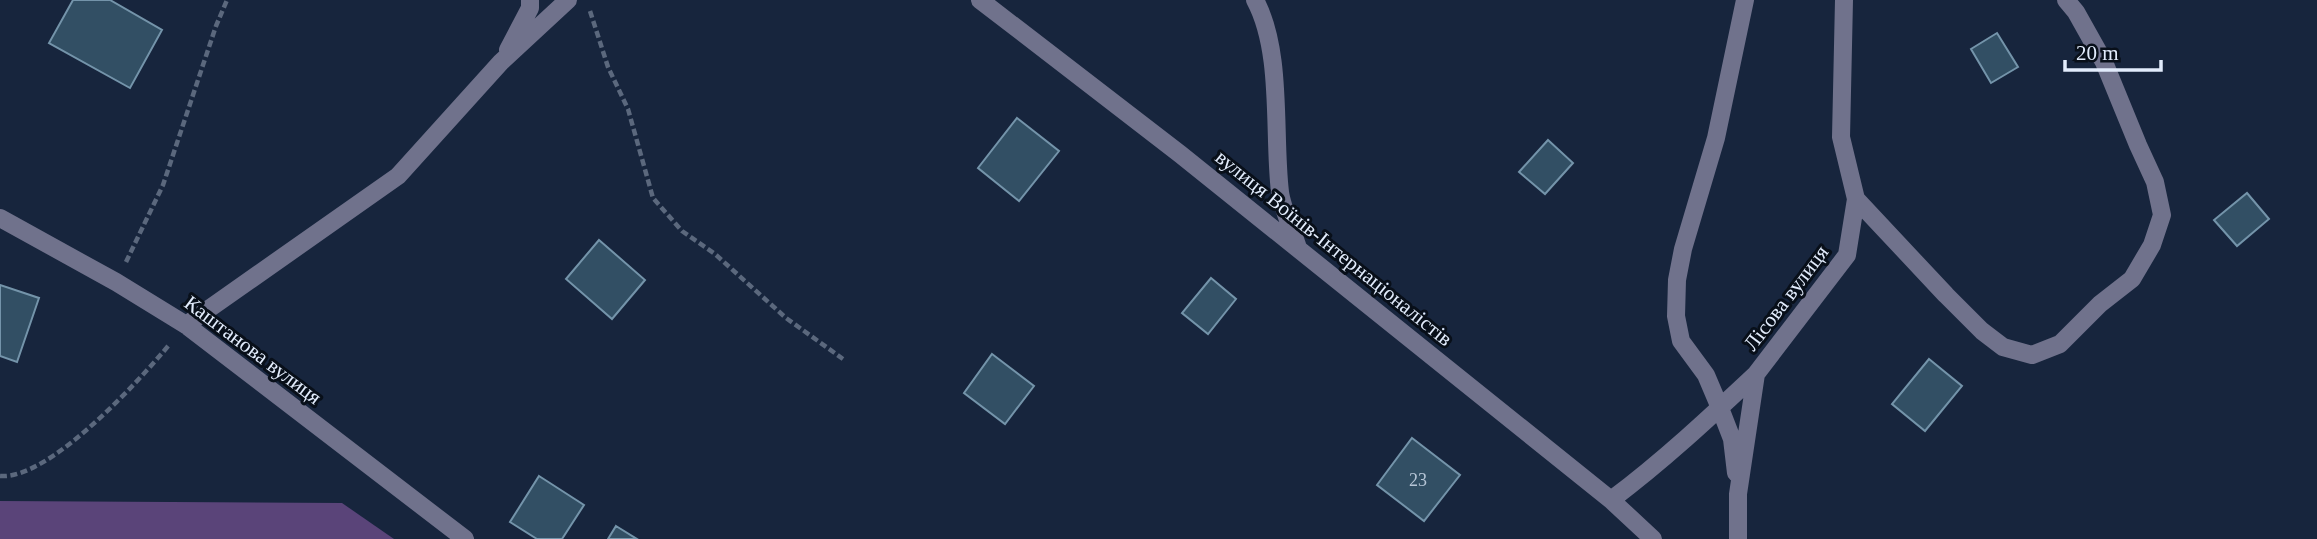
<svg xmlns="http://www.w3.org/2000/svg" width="2317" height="539" font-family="Georgia,serif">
  <rect width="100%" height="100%" fill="#17253d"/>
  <path fill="#5a4479" d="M0,501L342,503L394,539H0Z"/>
  <path fill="#324f64" stroke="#7494aa" stroke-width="2" d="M73,0H110L162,30L130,88L49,43Z
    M1997,33L2018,67L1991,83L1971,49Z
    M1017,118L1059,151L1019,201L978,168Z
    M1548,140L1573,163L1545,194L1519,172Z
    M2247,193L2269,219L2237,246L2214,220Z
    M599,240L645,280L612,319L566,279Z
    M1211,278L1236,299L1208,334L1182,313Z
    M0,285L39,298L17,362L0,356Z
    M992,354L1034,386L1005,424L964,393Z
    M1929,359L1962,386L1925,431L1892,404Z
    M1412,438L1460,475L1424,521L1377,485Z
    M539,476L584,505L562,539H537L510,522Z
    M616,526L637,539H608Z"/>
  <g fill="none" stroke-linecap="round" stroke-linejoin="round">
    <path stroke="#5b687d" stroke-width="4.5" stroke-dasharray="7 3.5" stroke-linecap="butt" d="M590,11L608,67L628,109L653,198L682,231L715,254L786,318L843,359
      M126,262L163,185L216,26L227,0
      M0,476C49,480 139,381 169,345"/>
    <path stroke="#70728c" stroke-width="18" d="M980,0L1180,154L1611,500L1653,539
      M1255,0C1283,52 1273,133 1280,192C1282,208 1293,231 1298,248
      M508,50L530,8V0
      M1856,199L1946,295L1982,331L2003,347L2032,355L2060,344L2100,304L2132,279L2152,245L2162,215L2155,182L2138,145L2104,62L2076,12L2066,0
      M0,218L116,282L186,325L465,539
      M186,325L398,176L501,62L568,0
      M1736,473L1732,439L1720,408L1706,375L1681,341L1676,316L1677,280L1683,249L1716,138L1745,0
      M1611,500C1663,461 1709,418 1756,374
      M1738,539V494L1756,374L1847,255L1856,199L1841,137L1844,0"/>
  </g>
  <g text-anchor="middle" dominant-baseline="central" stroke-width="6" stroke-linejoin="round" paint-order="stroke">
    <g font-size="18" fill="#b6c5d6">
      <text x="1418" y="480">23</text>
    </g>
    <g font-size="21" fill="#e2ecfc" stroke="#080f19">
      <text transform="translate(1334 248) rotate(39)">вулиця Воїнів-Інтернаціоналістів</text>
      <text transform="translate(1786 298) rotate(-53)">Лісова вулиця</text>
      <text transform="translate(253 350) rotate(37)">Каштанова вулиця</text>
    </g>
  </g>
  <path d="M2065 60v10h96v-10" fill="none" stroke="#e2ecfc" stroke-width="3.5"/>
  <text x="2076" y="60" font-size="21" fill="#e2ecfc" stroke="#080f19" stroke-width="5" paint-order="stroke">20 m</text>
</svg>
